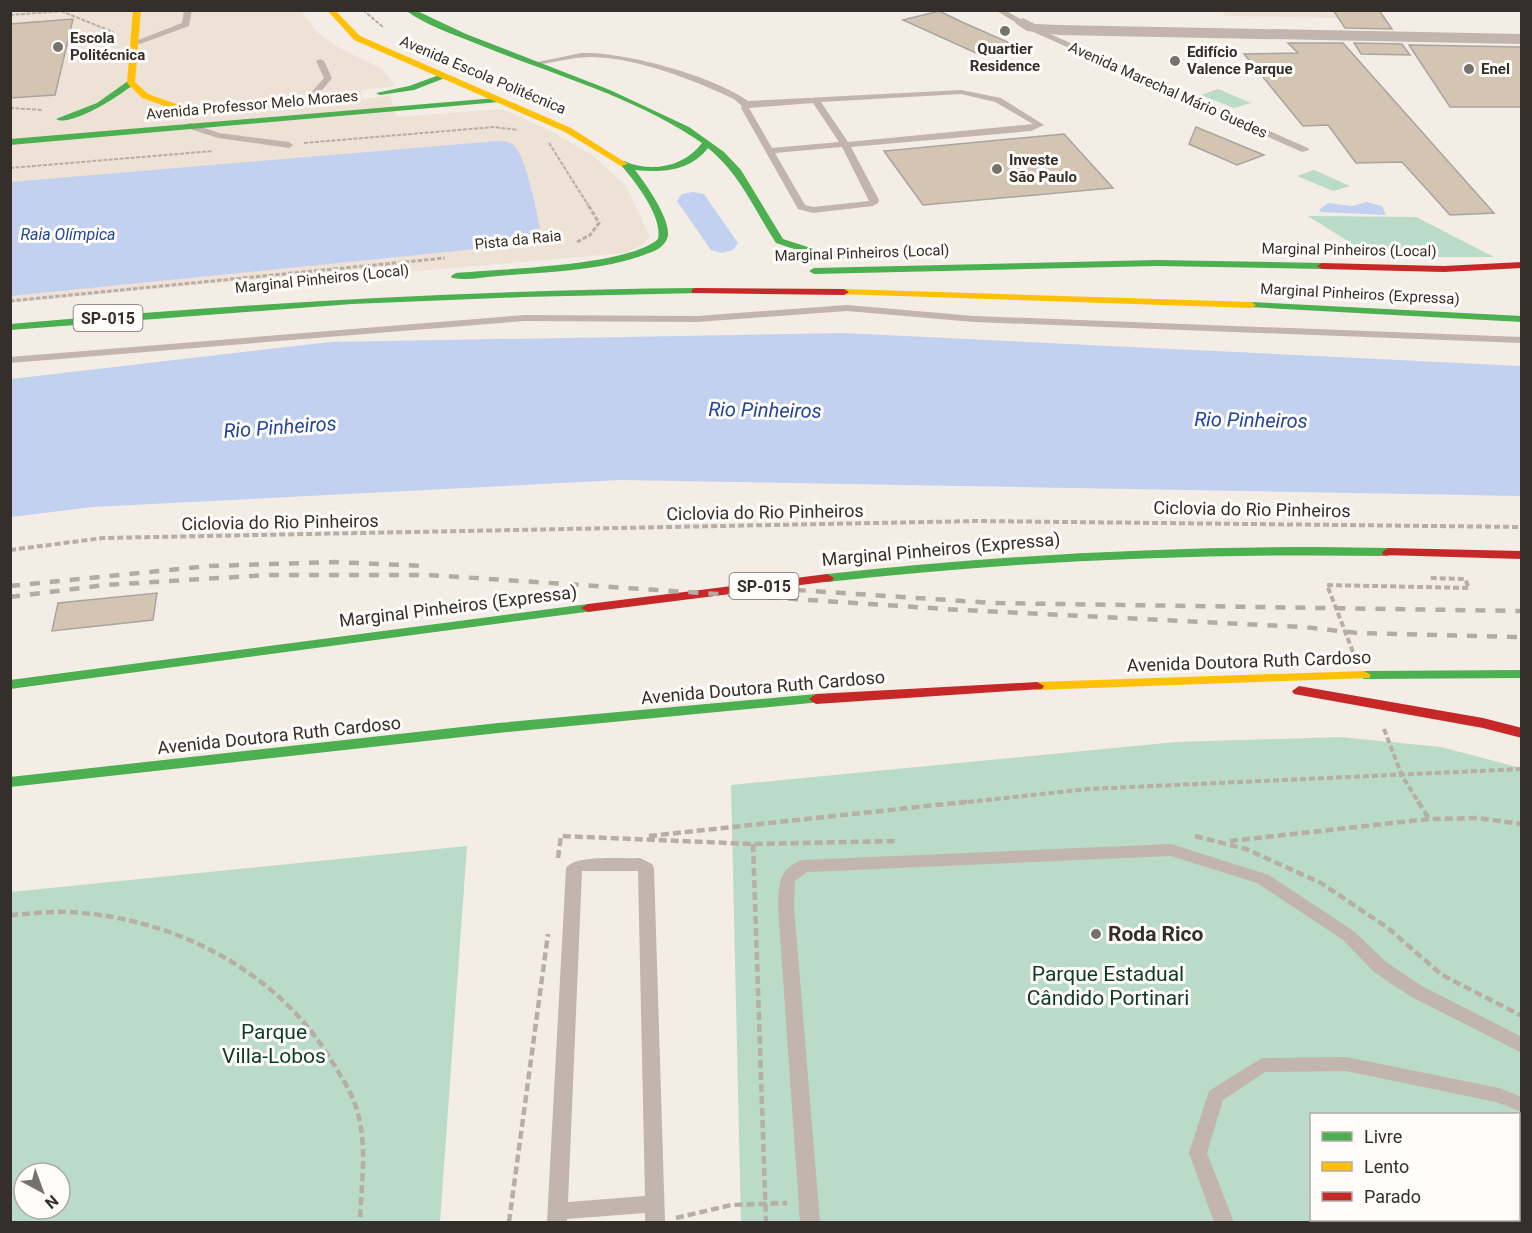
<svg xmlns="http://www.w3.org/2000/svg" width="1532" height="1233" font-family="Roboto,sans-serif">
  <rect width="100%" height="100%" fill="#f3ede6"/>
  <path fill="#eee1d5" d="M10,11H301L317,32L339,48L382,69L395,86L361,90L363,99L390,96L397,117L502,109L549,130L592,155L626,186L650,237L642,245L625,253L394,273L393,266L11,303Z
    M1223,11H1333L1338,18L1225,16Z"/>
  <path fill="#b9dbc7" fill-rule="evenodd" d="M1218,89L1251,103L1234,108L1201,95Z
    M1314,170L1350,186L1333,191L1297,176Z
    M1308,216L1416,217L1494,257H1373Z
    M1340,737L1441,747L1521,768V1222H741L731,785L1176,742ZM1312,1114H1518V1220H1312Z
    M467,846L440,1222H11V892ZM24,1173H60V1209H24Z"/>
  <path fill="#c2d1f0" d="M498,141C502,141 508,141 512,144C526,152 539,222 542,240L516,245L11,296V182Z
    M1367,202L1382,206L1386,215L1321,212L1319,210L1328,203L1352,206Z
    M844,333L1521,366V496L620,480L93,507L11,517V379L330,342Z"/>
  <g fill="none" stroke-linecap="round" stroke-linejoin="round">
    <path fill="#c2d1f0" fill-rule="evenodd" d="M693,192L704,194L733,236L738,243L733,250L722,253L711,250L677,201L682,194Z"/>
  </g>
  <path fill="#d4c5b3" stroke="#a9a49f" stroke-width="1.5" d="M1333,10H1379L1392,29L1345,28Z
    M939,11L962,22L1012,44L976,53L903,20Z
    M73,19L55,95L10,98V24Z
    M1288,43H1343L1494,213L1450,215L1402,162L1356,163L1328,125L1303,126L1244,54L1298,53Z
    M1354,43L1402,44L1410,55L1361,54Z
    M1409,45L1521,47V107H1450Z
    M1196,127L1264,155L1237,165L1189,144Z
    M1064,134L1113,188L923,205L884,151Z
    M157,593L153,620L52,631L58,603Z"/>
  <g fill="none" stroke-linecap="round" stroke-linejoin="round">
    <path stroke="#b6aea7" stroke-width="2" stroke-dasharray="4 1.5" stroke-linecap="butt" d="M363,10L383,27
      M61,11L113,32
      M10,15L64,11
      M10,108L43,110
      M304,143L494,127L518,130
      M549,143L588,205
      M10,168L213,151"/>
    <path stroke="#b6aea7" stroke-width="3" stroke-dasharray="4.5 2" stroke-linecap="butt" d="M577,242L590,235L599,223L587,203
      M10,301L445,258"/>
    <path stroke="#b6aea7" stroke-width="4" stroke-dasharray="6 3" stroke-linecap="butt" d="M10,550L103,538L978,521L1522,527
      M1353,652L1327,585L1469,588L1465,579L1428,578
      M1384,729L1402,776L1419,803
      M959,803L1088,789L1522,769"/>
    <path stroke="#b6aea7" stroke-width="4.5" stroke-dasharray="8 4" stroke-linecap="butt" d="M1418,801L1429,819
      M649,836L973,801
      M1195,836L1246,849L1321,883L1388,928L1442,975L1522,1016
      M1230,841L1429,819L1477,818L1522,824
      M753,844L766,1222
      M558,858L561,836L753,844L896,841
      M10,915C30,914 49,911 69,912C171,917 275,969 329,1057C341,1076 354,1095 359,1118C367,1151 361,1188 360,1222
      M676,1218L731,1205L787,1203
      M509,1222L548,934"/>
    <path fill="#c1b5ad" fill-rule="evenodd" d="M184,10H192L189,26L140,44L133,42L182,23Z
      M995,10H1005L1027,23L1020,25Z
      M1032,26L1308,148L1309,150L1302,152L1029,30L1028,28Z
      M581,53C623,51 714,76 748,101L961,90L1001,98L1044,125L1031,131L851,147L879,200L878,203L873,206L813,213L798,209L741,108L742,106L734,99C694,80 637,58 592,57C573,57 555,62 537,65L533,63ZM961,94L995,102L1033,124L848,142L821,102ZM813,103L839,142L772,148L749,108ZM842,147L869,201L813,207L805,205L775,153Z
      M320,59L324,61L332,78L314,100H308V96L324,78L316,61Z
      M190,123L219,133L289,142L293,145L289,148L218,138L187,128V124Z
      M847,305L974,316L1522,337V343L974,322L847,311L697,322L524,321L10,363V357L524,315L697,316Z
      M1171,844L1269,875L1355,932L1386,962L1422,986L1522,1037V1053L1410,996L1374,972L1343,940L1257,883L1171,856L807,872L795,881L794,907L820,1222H800L778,907C779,885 778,868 803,860Z
      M640,858L652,864L654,868L665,1222H645V1213L567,1219V1222H547L566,868C575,854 623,859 640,858ZM582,871H638L645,1196L568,1202Z
      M1346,1057L1499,1088L1522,1097V1112L1496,1102L1346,1071L1265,1072L1223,1100L1207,1153L1234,1222H1214L1189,1153L1209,1091L1262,1058Z"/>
    <path fill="#c1b5ad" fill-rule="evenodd" d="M1023,18L1035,24L1059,25L1522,34V44L1059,35L1027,31L1015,23Z"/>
    <path fill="#4caf50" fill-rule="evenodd" d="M405,10H415L466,34L610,90L689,127L724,152L741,170L783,239L814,249L847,252L852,255C837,265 792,248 776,243C754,209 740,174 708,148C690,171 663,173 635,170C645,183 674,223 667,239C664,246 656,251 649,253C605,271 545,272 498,276C484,277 467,281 452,278L451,276L456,273C499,269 629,266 658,239C663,216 634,180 620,164L624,161C651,173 684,167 702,143C636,97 554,75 480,45C455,35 427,26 405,10Z
      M442,74L446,76L445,78L414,90L380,95L376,93L409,86Z
      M128,81L135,83C123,94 70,128 56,119L97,103Z
      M496,98H499V102L10,145V139Z
      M1157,260L1322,263L1327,266L1322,269L1157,266L814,274L809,271L814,268Z
      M696,288L700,289V293L524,297L352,304L10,330V324C239,304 467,290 696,288Z
      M1251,302L1522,316V322L1247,307L1246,305Z
      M1318,547L1388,548L1394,552L1388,556C1200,553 1014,561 827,582L820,578L827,574C990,556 1153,547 1318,547Z
      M588,604L595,608L593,611L10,689V680Z
      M1522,670V678L1364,679L1357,675L1364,671Z
      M816,694L823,699L821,702L498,733L10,787V777L498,723Z"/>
    <path fill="#ffc107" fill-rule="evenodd" d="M133,10H141L135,82L148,94L185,107V111H179L142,98L127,83Z
      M327,10H335L360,36L571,128L628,164L621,166L565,132L354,40Z
      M844,289L1251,302L1256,305L1251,308L840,294L839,292Z
      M1364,671L1371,675L1369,678L1037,690L1030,686L1037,682Z"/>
    <path fill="#c62828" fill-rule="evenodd" d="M1522,262V268L1444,272L1322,269L1317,266L1322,263L1444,266Z
      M696,288L844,289L849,292L844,295L692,293V289Z
      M1388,548L1522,551V559L1383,555L1382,552Z
      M827,574L834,578L832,581L588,612L581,608L588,604Z
      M1037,682L1044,686L1042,689L816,704L809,699L816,694Z
      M1299,686L1483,718L1522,728V738L1483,728L1294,694L1292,691Z"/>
    <path stroke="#b3aca5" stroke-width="4.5" stroke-dasharray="10 10" stroke-linecap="butt" d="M10,586L210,566L334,562L425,566
      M736,586L993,603L1522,611
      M10,597L105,585L268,575H429L961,610L1304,627L1358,633L1522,637"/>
  </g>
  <g fill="#77726c" stroke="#fffcf9" stroke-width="2">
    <circle cx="1005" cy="31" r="6"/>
    <circle cx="58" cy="47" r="6"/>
    <circle cx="1175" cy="61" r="6"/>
    <circle cx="1469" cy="69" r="6"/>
    <circle cx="997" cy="169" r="6"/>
    <circle cx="1096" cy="934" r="6"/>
  </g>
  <g text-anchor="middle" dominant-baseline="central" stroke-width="6" stroke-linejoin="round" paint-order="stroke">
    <g font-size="15" font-weight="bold" fill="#342f2a" stroke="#fffcf9" text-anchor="start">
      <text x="70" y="38">Escola<tspan x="70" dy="17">Politécnica</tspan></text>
      <text x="1005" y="49" text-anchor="middle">Quartier<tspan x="1005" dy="17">Residence</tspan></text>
      <text x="1187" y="52">Edifício<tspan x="1187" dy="17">Valence Parque</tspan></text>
      <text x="1481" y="69">Enel</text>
      <text x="1009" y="160">Investe<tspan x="1009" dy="17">São Paulo</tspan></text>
    </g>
    <g font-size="15" fill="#342f2a" stroke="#fffcf9">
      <text transform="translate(483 75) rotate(23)">Avenida Escola Politécnica</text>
      <text transform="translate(1168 90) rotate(24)">Avenida Marechal Mário Guedes</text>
      <text transform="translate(252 105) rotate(-5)">Avenida Professor Melo Moraes</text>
      <text transform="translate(518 240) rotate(-6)">Pista da Raia</text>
      <text transform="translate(1349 250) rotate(1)">Marginal Pinheiros (Local)</text>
      <text transform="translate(862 253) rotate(-2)">Marginal Pinheiros (Local)</text>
      <text transform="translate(322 279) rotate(-6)">Marginal Pinheiros (Local)</text>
      <text transform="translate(1360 294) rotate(3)">Marginal Pinheiros (Expressa)</text>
    </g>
    <g font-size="16" font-style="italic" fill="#20479e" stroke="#fffcf9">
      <text x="68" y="234">Raia Olímpica</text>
    </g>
    <g fill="#fffcf9" stroke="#716c68" stroke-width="1.5">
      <rect x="73.5" y="305" width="69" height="26" rx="4.5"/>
      <rect x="729.5" y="573" width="69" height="26" rx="4.5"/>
    </g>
    <g font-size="16" font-weight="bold" fill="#342f2a">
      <text x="108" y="318">SP-015</text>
      <text x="764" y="586">SP-015</text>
    </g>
    <g font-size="18" fill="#342f2a" stroke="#fffcf9">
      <text transform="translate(1252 509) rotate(1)">Ciclovia do Rio Pinheiros</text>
      <text transform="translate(765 512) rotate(-1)">Ciclovia do Rio Pinheiros</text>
      <text transform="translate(280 522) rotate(-1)">Ciclovia do Rio Pinheiros</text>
      <text transform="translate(941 549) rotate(-5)">Marginal Pinheiros (Expressa)</text>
      <text transform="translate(458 606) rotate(-7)">Marginal Pinheiros (Expressa)</text>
      <text transform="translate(1249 661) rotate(-2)">Avenida Doutora Ruth Cardoso</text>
      <text transform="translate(763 687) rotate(-5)">Avenida Doutora Ruth Cardoso</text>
      <text transform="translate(279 735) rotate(-6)">Avenida Doutora Ruth Cardoso</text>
    </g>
    <g font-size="20" font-style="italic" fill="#20479e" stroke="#fffcf9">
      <text transform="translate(765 410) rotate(1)">Rio Pinheiros</text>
      <text transform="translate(1251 420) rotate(1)">Rio Pinheiros</text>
      <text transform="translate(280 427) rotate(-4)">Rio Pinheiros</text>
    </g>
    <g font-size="21" font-weight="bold" fill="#342f2a" stroke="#fffcf9" text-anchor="start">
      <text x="1108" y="934">Roda Rico</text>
    </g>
    <g font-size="21" fill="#0d3b29" stroke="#fffcf9">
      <text x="1108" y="974">Parque Estadual<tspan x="1108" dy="24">Cândido Portinari</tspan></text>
      <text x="274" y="1032">Parque<tspan x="274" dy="24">Villa-Lobos</tspan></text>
    </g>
  </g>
  <rect width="1532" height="1233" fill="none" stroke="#342f2a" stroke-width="24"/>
  <rect x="1310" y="1113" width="210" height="108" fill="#fffcf9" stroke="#aeaaa6" stroke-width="1.5"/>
  <rect x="1322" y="1132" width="30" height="9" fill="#4caf50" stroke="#aeaaa6" stroke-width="1.5"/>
  <text x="1364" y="1143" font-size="18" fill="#342f2a">Livre</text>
  <rect x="1322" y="1162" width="30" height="9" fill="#ffc107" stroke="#aeaaa6" stroke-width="1.5"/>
  <text x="1364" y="1173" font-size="18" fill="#342f2a">Lento</text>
  <rect x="1322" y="1192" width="30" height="9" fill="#c62828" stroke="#aeaaa6" stroke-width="1.5"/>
  <text x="1364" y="1203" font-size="18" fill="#342f2a">Parado</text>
  <g transform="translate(42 1191) rotate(139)"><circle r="28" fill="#fffcf9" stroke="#aeaaa6" stroke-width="1.5"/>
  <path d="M0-4.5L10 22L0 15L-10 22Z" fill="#77726c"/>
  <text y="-9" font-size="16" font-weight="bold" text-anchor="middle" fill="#342f2a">N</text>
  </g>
</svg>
